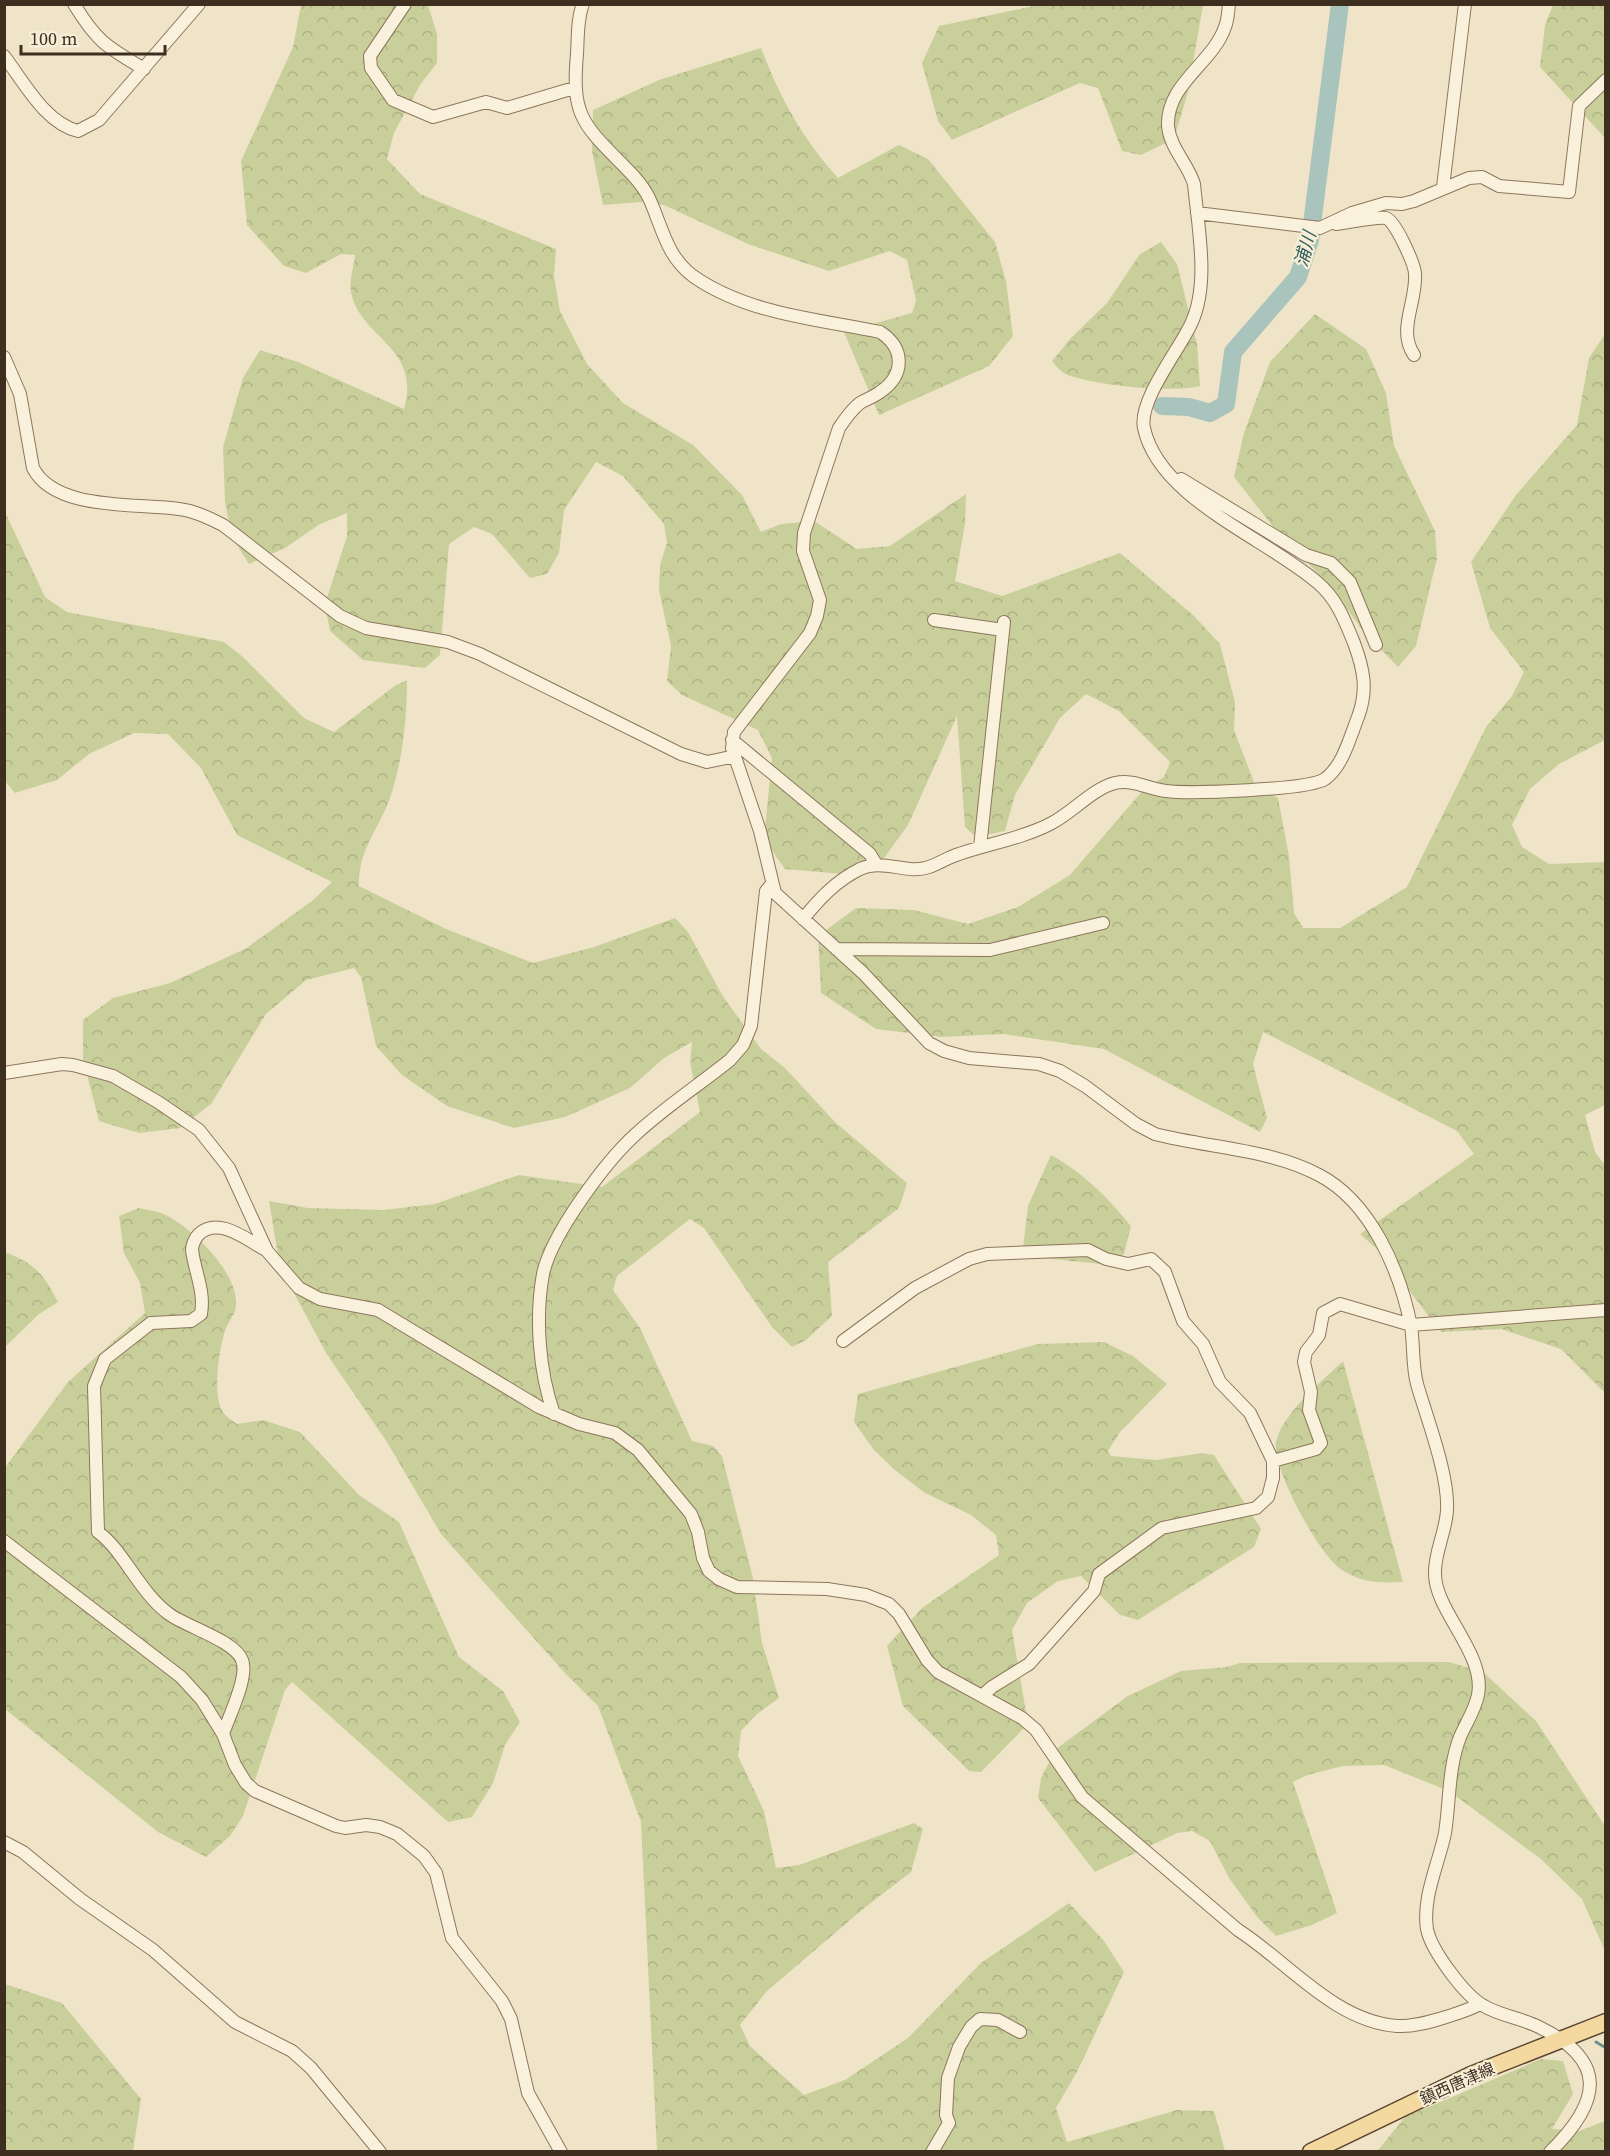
<svg xmlns="http://www.w3.org/2000/svg" width="1610" height="2156" font-family="'Source Serif 4','Noto Sans JP',serif">
  <defs>
    <pattern id="forest-crowns" width="20" height="18" patternUnits="userSpaceOnUse" patternTransform="scale(1.5)"><rect width="20" height="18" fill="#c9cf9b"/><path d="M2 6a3 3 0 1 1 6 0M12 15a3 3 0 1 1 6 0" fill="none" stroke="#aeb285"/></pattern>
  </defs>
  <rect width="100%" height="100%" fill="#f0e4c8"/>
  <path fill="url(#forest-crowns)" d="M301,5H428L437,34V63L420,85L394,133L387,159L420,194L556,249L554,276L560,311L587,364L623,403L693,445L742,495L761,532L781,524L814,521L857,549L890,546L966,494L965,524L955,581L1002,596L1120,553L1193,615L1220,644L1235,702L1234,730L1255,785L1278,798L1289,856L1294,913L1303,928H1340L1407,887L1486,727L1512,696L1524,672L1490,628L1471,562L1516,495L1577,425L1589,358L1605,334V740L1559,764L1530,789L1512,825L1522,847L1549,864L1605,862V1105L1585,1115L1595,1152L1605,1165V1393L1561,1349L1501,1329L1441,1332L1378,1250L1360,1234L1474,1154L1457,1131L1263,1032L1253,1064L1267,1118L1260,1132L1104,1049L1003,1034L942,1037L876,1029L821,993L818,936L856,908L914,910L968,924L1018,907L1070,875L1144,789L1164,777L1170,762L1119,711L1086,694L1060,718L1015,795L1005,831L976,837L965,827L957,716L908,825L879,865L843,874L785,869L764,839L772,758L758,730L682,695L667,681L671,646L659,590L660,565L667,543L664,524L623,476L596,462L564,510L559,553L547,574L530,578L492,534L474,527L449,544L440,655L425,668L363,660L330,631L325,604L347,536V513L320,524L285,548L249,564L232,537L225,502L223,447L243,378L260,350L298,362L404,409C422,346 360,339 351,292C349,281 354,265 355,255L341,254L306,273L284,266L247,225L241,161L293,47Z
    M1038,5H1203L1188,92L1174,139L1141,155L1122,151L1098,88L1080,83L952,140L938,121L922,63L939,26Z
    M1553,5H1605V138L1540,67L1545,25Z
    M761,48C780,98 802,138 838,178L899,145L928,159L995,242L1006,281L1013,336L989,366L879,415L844,332L912,313L916,301L907,260L890,251L829,271L748,244L664,205L642,202L603,205L592,151L593,110L659,80Z
    M1161,242L1177,264L1197,344L1200,386C1172,393 1103,386 1074,377C1064,375 1058,369 1052,361L1071,338L1107,303L1140,254Z
    M1315,314L1366,349L1386,393L1394,446L1435,531L1437,558L1416,646L1398,667L1363,631L1331,587L1275,529L1234,477L1244,433L1270,362Z
    M4,510L45,597L67,612L224,642L243,657L304,718L334,732L396,685L407,680C407,718 403,758 391,795C380,829 358,848 359,886L446,929L533,963L594,947L675,918L688,932L722,995L761,1049L785,1068L836,1123L907,1183L899,1208L828,1262L832,1316L806,1340L792,1347L772,1327L704,1228L690,1219L617,1276L613,1290L640,1328L692,1441L713,1446L722,1456L753,1578L762,1643L779,1698L757,1714L741,1731L738,1756L764,1811L776,1868L799,1865L914,1823L923,1829L911,1872L863,1909L767,1991L740,2025L750,2046L804,2095L845,2080L908,2038L981,1963L1069,1903L1104,1941L1124,1972L1078,2070L1056,2108L1067,2142L1177,2110L1214,2111L1225,2151H657L641,1822L598,1706L564,1672L441,1534L387,1442L326,1353L280,1267L269,1201L308,1208L383,1210L435,1204L519,1175L602,1187L700,1112L690,1062L692,1042L664,1058L630,1088L565,1117L514,1128L447,1106L402,1075L376,1046L361,977L354,968L306,980L266,1014L211,1104L180,1128L139,1133L99,1121L83,1059V1020L113,998L170,983L245,949L312,901L332,882L237,835L201,768L168,734L134,733L89,754L57,780L15,793L4,780Z
    M1051,1155C1085,1174 1107,1197 1131,1226L1124,1254L1112,1265L1022,1256L1028,1206Z
    M139,1208C147,1210 158,1211 166,1215C193,1229 239,1273 236,1306C235,1315 228,1322 225,1331C219,1349 212,1395 223,1412C226,1417 233,1421 237,1424L263,1420L300,1432L359,1495L399,1522L459,1657L503,1691L520,1722L505,1745L493,1783L472,1817L448,1822L292,1682L285,1690L243,1816L230,1836L206,1857L158,1832L5,1709L4,1469L68,1382L145,1313L140,1283L124,1253L119,1216Z
    M5,1252C35,1264 43,1273 58,1302L39,1314L5,1347Z
    M1104,1342L1133,1356L1167,1384L1120,1432L1108,1451L1111,1456L1156,1460L1202,1453L1214,1455L1261,1529L1254,1547L1138,1620L1120,1615L1081,1576L1058,1581L1027,1603L1012,1630L1028,1724L981,1772L969,1771L903,1706L887,1646L922,1608L999,1555L996,1535L971,1515L925,1493L896,1471L874,1450L854,1422L858,1394L1038,1344Z
    M1343,1361L1403,1582C1380,1583 1362,1583 1342,1570C1320,1557 1271,1467 1276,1442C1282,1414 1323,1380 1343,1361Z
    M1449,1662L1483,1672L1536,1721L1605,1826V1951L1582,1899L1541,1859L1449,1791L1384,1765L1343,1766L1307,1775L1293,1782L1337,1913L1312,1925L1276,1936L1258,1918L1229,1878L1210,1841L1192,1831L1177,1833L1095,1872L1038,1798L1041,1778L1056,1749L1128,1696L1181,1671L1227,1667L1240,1663Z
    M5,1984L62,2003L141,2099L133,2151H5Z
    M1541,2059L1563,2061L1573,2094L1552,2129L1579,2131L1605,2121V2151L1370,2152L1379,2149L1405,2117Z"/>
  <g fill="none" stroke-linecap="round" stroke-linejoin="round">
    <path stroke="#6f938a" stroke-width="3" d="M1596,2042L1606,2048"/>
    <path stroke="#a9c4bc" stroke-width="18" d="M1162,406L1189,407L1210,413L1226,404L1233,352L1298,277L1310,240L1340,4"/>
    <g stroke="#8d765c" stroke-width="14">
      <path id="minor" d="M74,4C97,42 107,47 144,69
        M405,4L370,56L371,68L393,100L433,117L486,102L507,108L574,88
        M583,4C577,19 578,39 577,54C572,112 580,122 620,162C631,173 642,184 649,198C662,226 666,256 693,276C747,314 817,319 880,332C905,348 905,375 880,392C874,397 866,399 860,403C851,410 845,419 839,428L804,533L803,551L820,600L817,616L810,633L734,732L732,748L760,831L775,893L863,973L929,1043L944,1051L969,1058L1039,1064L1060,1071L1085,1086L1136,1124L1155,1134C1209,1148 1270,1149 1319,1175C1371,1202 1400,1271 1411,1326C1414,1345 1412,1365 1417,1384C1427,1419 1449,1475 1447,1510C1446,1532 1434,1553 1435,1574C1435,1611 1486,1654 1478,1695C1475,1710 1466,1723 1460,1737C1448,1768 1450,1801 1445,1833C1439,1863 1422,1897 1427,1929C1431,1950 1465,1996 1484,2006C1501,2016 1521,2018 1539,2027C1609,2061 1601,2102 1550,2152
        M4,56C24,82 45,123 78,131L99,120L199,4
        M1443,187L1465,4
        M1197,213L1320,228L1352,213L1386,203L1402,204L1414,201L1469,178L1482,177L1499,186L1569,192L1579,106L1606,80
        M1336,224C1348,223 1376,216 1386,218C1395,220 1415,265 1415,274C1417,302 1397,330 1414,355
        M4,357L20,394L33,468C55,511 136,503 179,509C195,511 209,518 223,525L340,616L366,628L448,642L480,654L681,754L707,762L735,756
        M1181,479L1306,555L1331,563L1350,582L1376,645
        M934,620L1003,630
        M732,740L870,854L876,864
        M980,847L1004,622
        M803,919C820,898 836,881 860,869C884,858 906,875 929,867C940,863 949,857 959,854C988,844 1023,838 1050,824C1072,813 1092,789 1115,783C1133,779 1149,789 1166,791C1189,794 1309,790 1325,779C1343,766 1350,737 1358,717C1368,690 1364,670 1354,643C1345,621 1337,599 1318,583C1268,539 1159,499 1144,428C1138,401 1179,350 1191,324C1210,284 1198,228 1194,184C1188,164 1170,148 1168,126C1166,84 1213,63 1225,27C1228,20 1228,12 1229,4
        M836,949L990,950L1103,923
        M4,1073L62,1064L73,1065L113,1076L158,1102L199,1130L229,1168L267,1251L299,1288L320,1299L378,1310L539,1407L579,1424L615,1433L638,1450L691,1514L698,1532L703,1558L709,1571L719,1579L737,1587L827,1589L866,1595L889,1604L899,1614L927,1660L938,1672L1022,1718L1036,1730L1082,1797L1238,1930C1288,1962 1334,2021 1397,2026C1413,2027 1430,2022 1446,2017C1458,2013 1469,2010 1480,2004
        M266,1250C247,1240 219,1216 199,1234C195,1238 192,1245 192,1250C195,1273 205,1291 201,1314L191,1321L151,1323L105,1359L94,1386L98,1532C124,1551 139,1592 169,1614C187,1627 235,1641 242,1660C249,1676 229,1716 223,1734L235,1765L246,1783L255,1791L336,1826L345,1828L366,1825L380,1827L397,1834L424,1856L436,1873L452,1938L502,2001L511,2019L528,2093L561,2152
        M843,1341L915,1288L969,1259L987,1254L1088,1250L1106,1259L1128,1264L1151,1259L1165,1272L1183,1321L1203,1344L1220,1382L1250,1413L1273,1461V1478L1268,1497L1256,1508L1162,1528L1099,1574L1094,1591L1029,1664L992,1687L983,1695
        M554,1414C539,1372 535,1318 543,1274C551,1235 606,1161 636,1134C665,1107 699,1085 730,1060L743,1045L751,1026L766,891L771,885
        M1273,1461L1316,1449L1321,1443L1309,1410L1311,1392L1304,1362L1306,1352L1319,1335L1323,1313L1340,1304L1411,1325L1606,1310
        M4,1541L181,1677L202,1700L223,1734
        M4,1842L23,1852L80,1899L153,1950L235,2022L292,2051L311,2068L380,2152
        M932,2152L949,2123L946,2115L948,2078L959,2047L971,2027L980,2019L998,2020L1020,2032"/>
    </g>
    <g stroke="#5b4430" stroke-width="19">
      <path id="major" d="M1311,2152L1471,2075L1606,2022"/>
    </g>
    <use href="#minor" stroke="#faf1dc" stroke-width="12"/>
    <use href="#major" stroke="#f3d9a0" stroke-width="16"/>
  </g>
  <g text-anchor="middle" dominant-baseline="central" stroke-width="4.5" stroke-linejoin="round" paint-order="stroke">
    <g font-size="16" fill="#3d2e20" stroke="#f7eed8">
      <text transform="translate(1457 2083) rotate(-24)">鎮西唐津線</text>
    </g>
    <g font-size="18" font-style="italic" fill="#2f5d5a" stroke="#f7eed8">
      <text transform="translate(1305 249) rotate(-75)">浦川</text>
    </g>
  </g>
  <rect width="1610" height="2156" fill="none" stroke="#3d2e20" stroke-width="12"/>
  <path d="M21 45v9h144v-9" fill="none" stroke="#3d2e20" stroke-width="3"/>
  <text x="30" y="45" font-size="18" fill="#3d2e20" stroke="#f7eed8" stroke-width="4.5" paint-order="stroke">100 m</text>
</svg>
